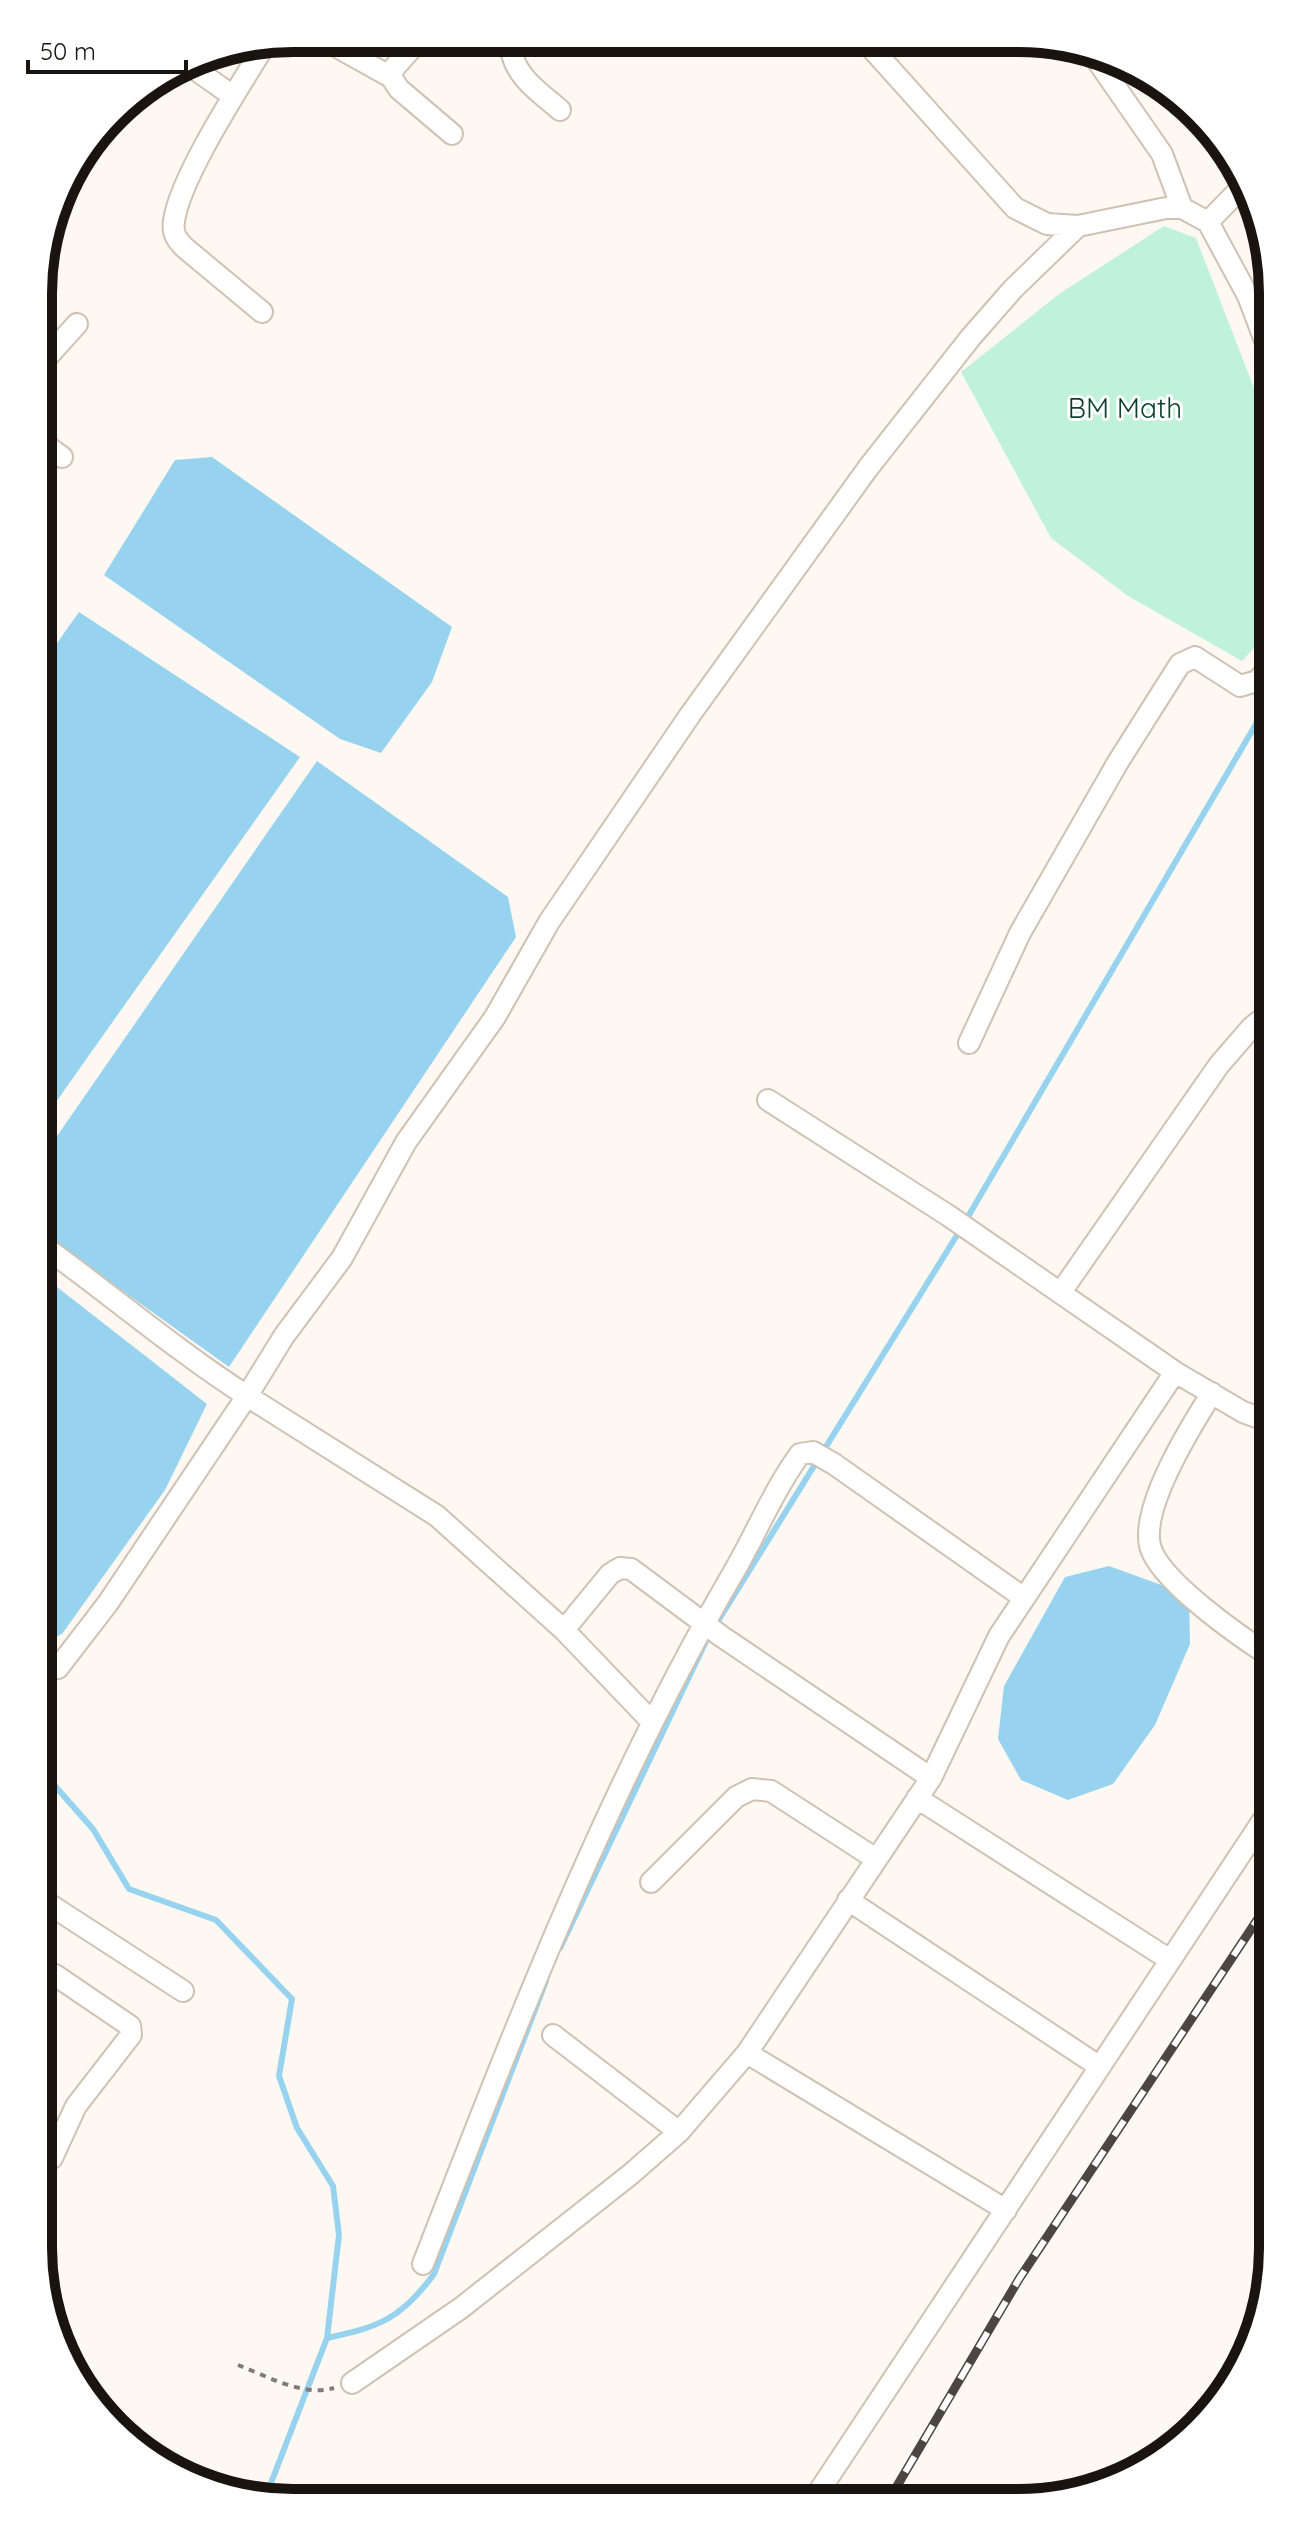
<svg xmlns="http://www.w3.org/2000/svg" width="1311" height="2541" font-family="Quicksand,sans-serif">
  <rect width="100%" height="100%" fill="#fef8f2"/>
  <path fill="#bff2d8" d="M1164,226L1196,238L1273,437V627L1242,661L1128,596L1051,538L961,372L1059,294Z"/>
  <path fill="#97d3ef" d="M212,457L452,627L432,682L381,753L340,739L104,575L175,460Z
    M79,612L300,757L39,1126L40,667Z
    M317,761L508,897L516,937L229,1367L39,1231V1162Z
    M39,1273L207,1404L165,1490L62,1634L39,1645Z
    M1109,1566L1189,1595L1190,1644L1155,1725L1113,1784L1068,1800L1021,1780L998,1739L1004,1686L1065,1577Z"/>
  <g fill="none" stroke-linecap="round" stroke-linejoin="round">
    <path stroke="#97d3ef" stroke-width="6" d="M718,1621L959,1232L1256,724L1273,703
      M39,1768L93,1829L129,1889L216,1920L292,1999L279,2076L297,2128L333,2186L339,2235L327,2338L264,2501
      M560,1948L708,1637
      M327,2338C379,2327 401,2319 434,2274L546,1981"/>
    <g stroke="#cfc1b3" stroke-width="24">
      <path id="street" d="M321,38L391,77
        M420,39L394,68L391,77L399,89L452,134
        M521,39L512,54C518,79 542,94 560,110
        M866,42L1015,208L1047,224L1078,226L1166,208H1182L1208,222L1248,296L1273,362
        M1094,56L1162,154L1182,208
        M186,63L233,96
        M1208,222L1243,186
        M262,312L185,248C177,240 172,234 174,221C180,177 241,84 266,43
        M40,365L77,324
        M40,441L62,457
        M969,1043L1020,933L1118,762L1180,664L1195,657L1240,686L1257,681L1273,664
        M768,1100L949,1216L1175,1372L1243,1412L1273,1423
        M39,1243C109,1293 174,1349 247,1396L284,1336L342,1258L406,1142L495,1017L549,922L690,715L868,468L971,337L1013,289L1078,226
        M1061,1292L1219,1065L1251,1028L1273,1010
        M1212,1393C1191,1426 1141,1506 1150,1546C1159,1581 1242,1638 1273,1658
        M564,1630L610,1574L620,1568L631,1569L721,1636L931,1778
        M58,1668L108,1603L247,1396L437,1516L564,1630L652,1722
        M917,1798L1170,1960
        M651,1882L736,1797L752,1789L771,1791L876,1859
        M38,1897L183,1991
        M848,1900L1100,2067
        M553,2035L679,2132
        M747,2053L1006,2210
        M38,2160L52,2158L76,2106L131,2035L130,2026L55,1975
        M423,2264C514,2030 605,1793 732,1575C755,1536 773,1491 800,1454L813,1452L834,1464L1024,1598
        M352,2383L461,2308L631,2174L679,2132L747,2053L931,1778L999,1636L1175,1372
        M812,2502L1273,1805"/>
    </g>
    <path stroke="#817b76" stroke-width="4" stroke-dasharray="6 6" stroke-linecap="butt" d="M38,2224L50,2230
      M238,2365C267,2376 303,2397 334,2388"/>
    <use href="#street" stroke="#fff" stroke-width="20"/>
    <g stroke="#4b4641" stroke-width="9">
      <path id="rail" d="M887,2503L1019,2279L1273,1896"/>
    </g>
    <use href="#rail" stroke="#fff" stroke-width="6" stroke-dasharray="18" stroke-linecap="butt"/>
  </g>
  <g text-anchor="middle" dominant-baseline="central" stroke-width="6" stroke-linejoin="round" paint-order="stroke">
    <g font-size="28" fill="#0e3e2b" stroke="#fff">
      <text x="1125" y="407">BM Math</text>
    </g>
  </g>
  <path d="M0 0H1311V2541H0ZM293 52H1018A241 241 0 0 1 1259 293V2248A241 241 0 0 1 1018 2489H293A241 241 0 0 1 52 2248V293A241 241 0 0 1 293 52Z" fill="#fff" fill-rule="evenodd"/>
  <path fill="none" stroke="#19140f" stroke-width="10" d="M293 52H1018A241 241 0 0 1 1259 293V2248A241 241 0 0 1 1018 2489H293A241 241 0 0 1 52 2248V293A241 241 0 0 1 293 52Z"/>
  <path d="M28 60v12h158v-12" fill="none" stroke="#19140f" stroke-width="4"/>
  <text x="40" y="60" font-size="24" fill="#19140f" stroke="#ffffff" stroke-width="6" paint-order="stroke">50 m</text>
</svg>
